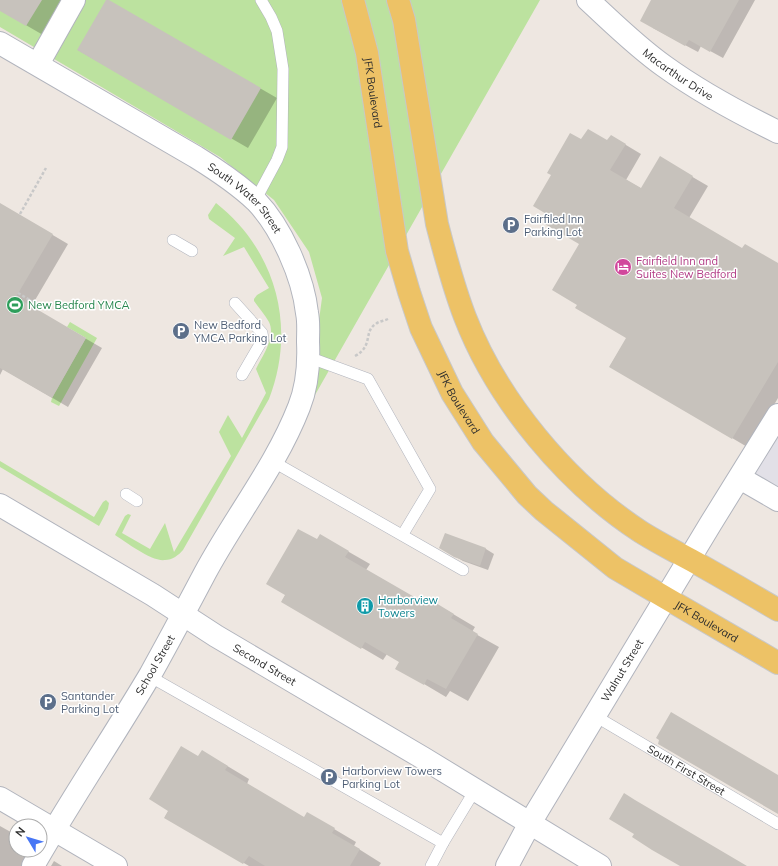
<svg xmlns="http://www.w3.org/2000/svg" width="778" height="866" font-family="Mulish,sans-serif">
  <rect width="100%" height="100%" fill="#eee7e1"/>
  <path fill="#e2e0e7" d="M778,415V500L740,478Z"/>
  <path fill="#bce29f" d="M0,0H540L307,409L322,298L309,252L274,200L220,157L0,27Z
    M216,203C276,250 297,327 269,399L183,550C179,555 172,560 165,560C152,562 126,542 115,535L125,516L128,514L131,515L122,533L150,549L165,523L174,552L231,456L219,432L228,415L242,438L266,393L256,369C263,355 276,337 269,322C265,315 259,308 254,301V299L257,295L269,288L244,247L223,256L235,238L209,219L208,215Z
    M70,322L97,338L59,406L51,402L52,398L86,338L67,327Z
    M0,461L94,517L103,502L106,500L109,503L108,509L99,526L0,467Z"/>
  <path fill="#0003" d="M0,0H63L43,35L0,10Z
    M107,0L277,98L248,148L78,50Z
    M652,0H755L723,58L701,46L698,52L653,28Z
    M611,136L641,154L626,180L642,189L660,158L708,186L689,218L742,250L778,264V398L749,448L610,366L627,338L579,305L580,244L608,142Z
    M0,204L68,244L31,307L102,348L68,407L3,369L0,375Z
    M446,535L486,549L494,554L488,570L463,561L441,548Z
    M317,540L342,548L370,564L366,570L423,603L448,611L475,627L472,632L499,647L468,701L450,691L446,697L397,668L400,662L387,654L383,660L282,601Z
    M199,757L224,764L249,779L247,784L304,818L329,826L356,842L354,846L381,863L379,866H249L165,817Z
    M0,826L16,835V850H32L23,866H0Z
    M54,861L62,866H51Z"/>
  <path fill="#c7c2bc" d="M0,0H42L26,26L0,11Z
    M106,0H109L261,88L231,140L77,50Z
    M651,0H739L710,52L689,40L685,46L640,21Z
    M588,129L607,140L611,135L626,144L610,170L641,188L660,156L693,176L674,208L742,248L745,244L778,263V362L732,439L609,367L626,338L575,308L577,305L552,290L579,244L543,223L548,215L533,206L551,175L547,173L570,133L581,139Z
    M0,203L53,234L16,297L86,338L52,398L0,368Z
    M298,529L317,539L320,534L349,551L345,557L423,602L426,597L454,614L451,618L478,634L446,689L427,679L424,685L395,669L399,662L365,642L361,649L281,602L285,595L266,584Z
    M445,533L486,548L480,566L454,557L439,548Z
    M671,712L778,775V814L658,744L659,740L656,738Z
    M181,746L198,756L202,750L228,766L225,770L304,817L307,812L335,828L332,833L360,849L350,866H265L249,856L243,864L164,818L168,811L149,799Z
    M624,793L635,800L747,866H680L652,850L632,837L634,834L609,819Z"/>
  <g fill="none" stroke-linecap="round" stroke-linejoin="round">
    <g stroke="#b1b4bd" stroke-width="12">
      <g id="lane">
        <path d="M255,201L277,160L282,147L283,69L277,31L271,17L261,0"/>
        <path d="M173,240L192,251"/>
        <path d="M235,303L262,333L263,339L242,375"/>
        <path d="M308,357L368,379L430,489L403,534"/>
        <path d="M272,461L463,570"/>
        <path d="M126,494L137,501"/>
        <path d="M149,676L443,843L431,866"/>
        <path id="s1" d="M595,716L778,824"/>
        <path d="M443,843L475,790"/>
      </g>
    </g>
    <g stroke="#b1b4bd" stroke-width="24">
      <path id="street" d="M38,64L74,0"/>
    </g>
    <g stroke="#b1b4bd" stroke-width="24">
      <g id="secondary">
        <path id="s2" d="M588,0C613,23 637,47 664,66C700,92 739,113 778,132"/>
        <path id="s3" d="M0,43L196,157C217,170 238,184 256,201C281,227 303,276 307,313C309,322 308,332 308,342C309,363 307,387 299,407C276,466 235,517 205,573C187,607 169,641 150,675C112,739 70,801 33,866"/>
        <path d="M740,478L778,500"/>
        <path id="s4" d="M0,505L153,595L216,636L423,758L600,866"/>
        <path d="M0,798L116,866"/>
        <path id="s5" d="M507,866L530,823L711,523L778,415"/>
      </g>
    </g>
    <g stroke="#c8c8c8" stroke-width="24">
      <g id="primary">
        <path id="s6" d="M353,0L367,53L397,251L409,292L421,328L452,393L483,442L527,495L544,511L615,568L666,598L778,663"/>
        <path d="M398,0L404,20L437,224C445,255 453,286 465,317C497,400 566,483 641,532C657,542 674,551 691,560C720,576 749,593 778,610"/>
      </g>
    </g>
    <path stroke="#c8c8c8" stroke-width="2.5" stroke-dasharray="3 2" stroke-linecap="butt" d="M20,214L46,168
      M18,293L45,309
      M355,356C374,346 363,331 376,324C379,321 384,321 388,319"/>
    <use href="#lane" stroke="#fff" stroke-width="11"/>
    <use href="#street" stroke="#fff" stroke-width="22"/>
    <use href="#secondary" stroke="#fff" stroke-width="22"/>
    <use href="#primary" stroke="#edc266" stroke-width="22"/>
  </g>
  <defs>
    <g id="parking-disc" transform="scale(0.9)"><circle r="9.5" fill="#5c6f8a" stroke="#fff"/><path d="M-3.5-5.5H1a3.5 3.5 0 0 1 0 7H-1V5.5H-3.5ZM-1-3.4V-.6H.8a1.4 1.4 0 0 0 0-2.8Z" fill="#fff"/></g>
    <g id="hotel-disc" transform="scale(0.9)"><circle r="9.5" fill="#d1479c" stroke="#fff"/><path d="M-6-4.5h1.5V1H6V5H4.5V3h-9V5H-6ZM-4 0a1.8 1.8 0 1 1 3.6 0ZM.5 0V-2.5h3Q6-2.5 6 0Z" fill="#fff"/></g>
    <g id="stadium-disc" transform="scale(0.9)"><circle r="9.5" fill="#2e9e5b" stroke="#fff"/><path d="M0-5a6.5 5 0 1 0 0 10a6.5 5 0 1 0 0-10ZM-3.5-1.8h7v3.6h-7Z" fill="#fff"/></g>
    <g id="building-disc" transform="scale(0.9)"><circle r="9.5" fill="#0f9aa8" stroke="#fff"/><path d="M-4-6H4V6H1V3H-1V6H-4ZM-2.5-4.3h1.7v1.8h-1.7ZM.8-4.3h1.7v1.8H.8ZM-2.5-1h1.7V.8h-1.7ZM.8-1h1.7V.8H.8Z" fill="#fff"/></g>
  </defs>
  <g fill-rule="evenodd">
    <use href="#parking-disc" x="511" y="225"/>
    <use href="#hotel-disc" x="623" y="267"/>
    <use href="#stadium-disc" x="15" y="305"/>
    <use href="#parking-disc" x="181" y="331"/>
    <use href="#building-disc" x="365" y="606"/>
    <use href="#parking-disc" x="48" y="702"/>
    <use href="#parking-disc" x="329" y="777"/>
  </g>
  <g text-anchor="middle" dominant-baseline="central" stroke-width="3" stroke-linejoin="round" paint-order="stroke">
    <g font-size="11" fill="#2d2d2d" stroke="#fff">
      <text stroke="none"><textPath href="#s2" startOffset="117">Macarthur Drive</textPath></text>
      <text stroke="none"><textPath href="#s6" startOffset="95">JFK Boulevard</textPath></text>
      <text stroke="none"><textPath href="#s3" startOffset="291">South Water Street</textPath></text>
      <text stroke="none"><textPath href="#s6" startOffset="419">JFK Boulevard</textPath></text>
      <text stroke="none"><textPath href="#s6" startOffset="755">JFK Boulevard</textPath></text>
      <text transform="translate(155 665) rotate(-60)">School Street</text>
      <text stroke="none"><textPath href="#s4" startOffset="309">Second Street</textPath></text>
      <text stroke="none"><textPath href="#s5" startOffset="227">Walnut Street</textPath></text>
      <text stroke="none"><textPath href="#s1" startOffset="106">South First Street</textPath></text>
    </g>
    <g font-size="11" fill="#4e5e75" stroke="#fff" text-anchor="start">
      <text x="524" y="219">Fairfiled Inn<tspan x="524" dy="13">Parking Lot</tspan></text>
      <text x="194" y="325">New Bedford<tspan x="194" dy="13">YMCA Parking Lot</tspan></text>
      <text x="61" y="696">Santander<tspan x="61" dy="13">Parking Lot</tspan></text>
      <text x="342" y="771">Harborview Towers<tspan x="342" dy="13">Parking Lot</tspan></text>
    </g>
    <g font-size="11" fill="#b23c85" stroke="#fff" text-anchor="start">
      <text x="636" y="261">Fairfield Inn and<tspan x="636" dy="13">Suites New Bedford</tspan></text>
    </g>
    <g font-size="11" fill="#27864d" stroke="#fff" text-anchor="start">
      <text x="28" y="305">New Bedford YMCA</text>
    </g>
    <g font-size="11" fill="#0d838f" stroke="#fff" text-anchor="start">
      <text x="378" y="600">Harborview<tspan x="378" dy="13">Towers</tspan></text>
    </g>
  </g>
  <g transform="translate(28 838) rotate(308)"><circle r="19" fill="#ffffff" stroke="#ababab"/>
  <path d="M0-3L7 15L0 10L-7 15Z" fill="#4776f5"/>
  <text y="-6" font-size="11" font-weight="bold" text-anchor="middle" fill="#2d2d2d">N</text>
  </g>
</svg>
